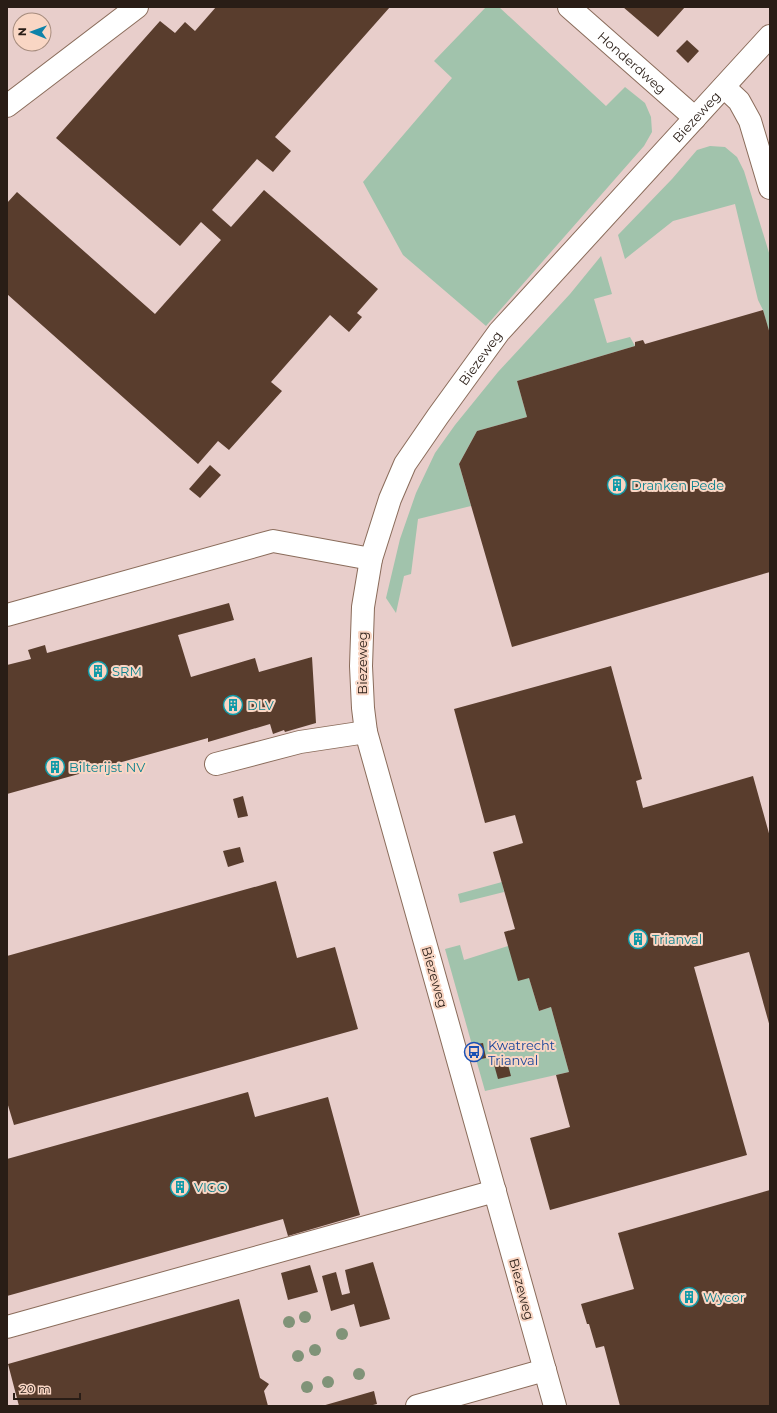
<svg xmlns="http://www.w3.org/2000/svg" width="777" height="1413" font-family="Montserrat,sans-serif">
  <rect width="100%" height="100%" fill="#f9d6c4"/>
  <path fill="#e8cecb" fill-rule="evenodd" d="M7,7H770V1406H7ZM20,20H44V44H20Z"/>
  <path fill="#a1c3ac" d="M486,7H499L606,106L625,87L645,103L651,117L652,132L644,146L486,326L403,255L363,182L452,78L434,61Z
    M710,146L725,147L737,157L744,171L770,256V335L763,310L758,300L735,204L673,221L625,259L618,235L672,179L697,150Z
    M601,256L612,294L594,299L607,343L630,337L635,346L517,381L527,417L477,431L459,464L471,506L418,519L411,574L404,576L396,613L386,598L400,539L416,493L435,453L455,425L498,372L570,294Z
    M502,882L504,892L460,903L458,894Z
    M460,945L464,960L508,946L529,978L539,1011L551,1007L569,1072L485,1091L445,949Z"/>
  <path fill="#593d2d" d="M216,7H390L275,137L291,151L273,172L257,159L212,210L231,227L264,190L378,289L357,313L362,317L349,332L330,315L271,382L282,391L229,450L218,441L198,464L7,294V203L17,192L155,314L221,240L201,222L180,246L56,138L160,21L175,33L185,22L195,31Z
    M623,7H685L658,37Z
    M687,40L699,51L688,63L676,51Z
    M763,310L770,334V572L512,647L459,464L477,431L527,417L517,381L635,346V342L643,340L645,344Z
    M210,465L221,475L200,498L189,489Z
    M229,603L234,620L178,635L191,677L255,658L259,672L312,657L316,723L285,732L284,730L273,734L270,724L208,742V738L7,794V665L31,659L28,650L45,645L47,653Z
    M611,666L642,779L636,781L643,808L753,776L770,837V1027L749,952L694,967L747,1155L550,1210L530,1138L570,1127L556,1075L569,1072L551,1007L539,1011L529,978L518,981L504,932L515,929L493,852L523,843L515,815L485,823L454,709Z
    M243,796L248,816L238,818L233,799Z
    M240,847L244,862L228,867L223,851Z
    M276,881L297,958L335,947L358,1029L14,1125L7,1102V956Z
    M483,1043L486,1058L481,1059L477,1044Z
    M506,1057L511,1076L498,1079L493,1061Z
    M248,1092L255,1117L328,1097L360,1215L288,1236L283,1219L7,1296V1159Z
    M770,1190V1406H620L604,1346L596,1348L589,1324H587L581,1304L634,1289L618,1233Z
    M373,1262L390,1319L360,1327L354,1304L331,1311L322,1276L336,1272L342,1295L350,1293L345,1270Z
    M310,1265L318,1292L288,1300L281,1273Z
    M239,1299L260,1378L269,1384L264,1391L268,1406H19L8,1364Z
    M374,1391L377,1404L369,1406H322Z"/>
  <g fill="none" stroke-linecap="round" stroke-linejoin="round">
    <g stroke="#8a6c5b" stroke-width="24">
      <g id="minor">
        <path id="s1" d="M569,7L695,118"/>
        <path d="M724,87L739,101L750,121L770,188"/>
        <path d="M7,106L137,7"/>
        <path d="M7,615L273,541L371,559"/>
        <path d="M216,764L300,742L366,732"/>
        <path d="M7,1327L495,1191"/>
        <path d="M417,1406L545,1370"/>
        <path id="s2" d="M555,1406L366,732L363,708L361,666L363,607L371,559L390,499L405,464L438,416L499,332L770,36"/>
      </g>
    </g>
    <use href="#minor" stroke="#fff" stroke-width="22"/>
  </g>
  <g fill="#809378">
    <circle cx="305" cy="1317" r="6"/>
    <circle cx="289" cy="1322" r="6"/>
    <circle cx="342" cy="1334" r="6"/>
    <circle cx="315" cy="1350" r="6"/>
    <circle cx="298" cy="1356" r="6"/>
    <circle cx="359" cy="1374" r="6"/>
    <circle cx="328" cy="1382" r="6"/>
    <circle cx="307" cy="1387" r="6"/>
  </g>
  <defs>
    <g id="building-ring" transform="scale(1)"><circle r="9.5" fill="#f9d6c4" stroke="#0f9aa8" stroke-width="1.5"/><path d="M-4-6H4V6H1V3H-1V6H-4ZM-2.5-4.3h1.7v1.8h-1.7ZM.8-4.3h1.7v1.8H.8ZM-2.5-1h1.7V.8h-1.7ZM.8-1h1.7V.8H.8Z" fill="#0f9aa8"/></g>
    <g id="bus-ring" transform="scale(1)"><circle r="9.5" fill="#f9d6c4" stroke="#1a4fb4" stroke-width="1.5"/><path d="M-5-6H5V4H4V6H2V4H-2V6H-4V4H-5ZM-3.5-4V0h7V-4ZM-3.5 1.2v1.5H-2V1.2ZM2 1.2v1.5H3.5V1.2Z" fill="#1a4fb4"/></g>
  </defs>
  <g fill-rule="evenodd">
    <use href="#building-ring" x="617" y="485"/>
    <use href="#building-ring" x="98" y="671"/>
    <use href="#building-ring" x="233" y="705"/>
    <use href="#building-ring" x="55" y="767"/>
    <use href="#building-ring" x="638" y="939"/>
    <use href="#bus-ring" x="474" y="1052"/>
    <use href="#building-ring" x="180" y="1187"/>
    <use href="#building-ring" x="689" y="1297"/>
  </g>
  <g text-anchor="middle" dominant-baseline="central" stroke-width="4" stroke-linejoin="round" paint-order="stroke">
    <g font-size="13" fill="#291d16" stroke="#f9d6c4">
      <text stroke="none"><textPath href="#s1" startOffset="84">Honderdweg</textPath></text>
      <text stroke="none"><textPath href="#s2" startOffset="1429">Biezeweg</textPath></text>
      <text stroke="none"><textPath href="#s2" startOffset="1105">Biezeweg</textPath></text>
      <text transform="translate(362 663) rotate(-90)">Biezeweg</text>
      <text transform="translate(435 977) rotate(74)">Biezeweg</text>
      <text transform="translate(522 1289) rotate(75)">Biezeweg</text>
    </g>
    <g font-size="13" fill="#0d838f" stroke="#f9d6c4" text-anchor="start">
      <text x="631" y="485">Dranken Pede</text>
      <text x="112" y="671">SRM</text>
      <text x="247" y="705">DLV</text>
      <text x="69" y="767">Bilterijst NV</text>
      <text x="652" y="939">Trianval</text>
      <text x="194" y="1187">VIGO</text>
      <text x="703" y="1297">Wycor</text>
    </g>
    <g font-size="13" fill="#164399" stroke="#f9d6c4" text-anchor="start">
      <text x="488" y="1045">Kwatrecht<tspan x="488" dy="15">Trianval</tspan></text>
    </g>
  </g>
  <rect width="777" height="1413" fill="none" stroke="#291d16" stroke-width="16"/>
  <g transform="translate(32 32) rotate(271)"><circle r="19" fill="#f9d6c4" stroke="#a68c7e"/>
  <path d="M0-3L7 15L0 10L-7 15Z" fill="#0e83a9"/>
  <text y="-6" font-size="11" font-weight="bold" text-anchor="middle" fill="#291d16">N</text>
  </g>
  <path d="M14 1393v6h66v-6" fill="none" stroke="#291d16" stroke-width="2"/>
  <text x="20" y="1393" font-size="12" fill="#291d16" stroke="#f9d6c4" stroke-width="3" paint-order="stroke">20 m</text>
</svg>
